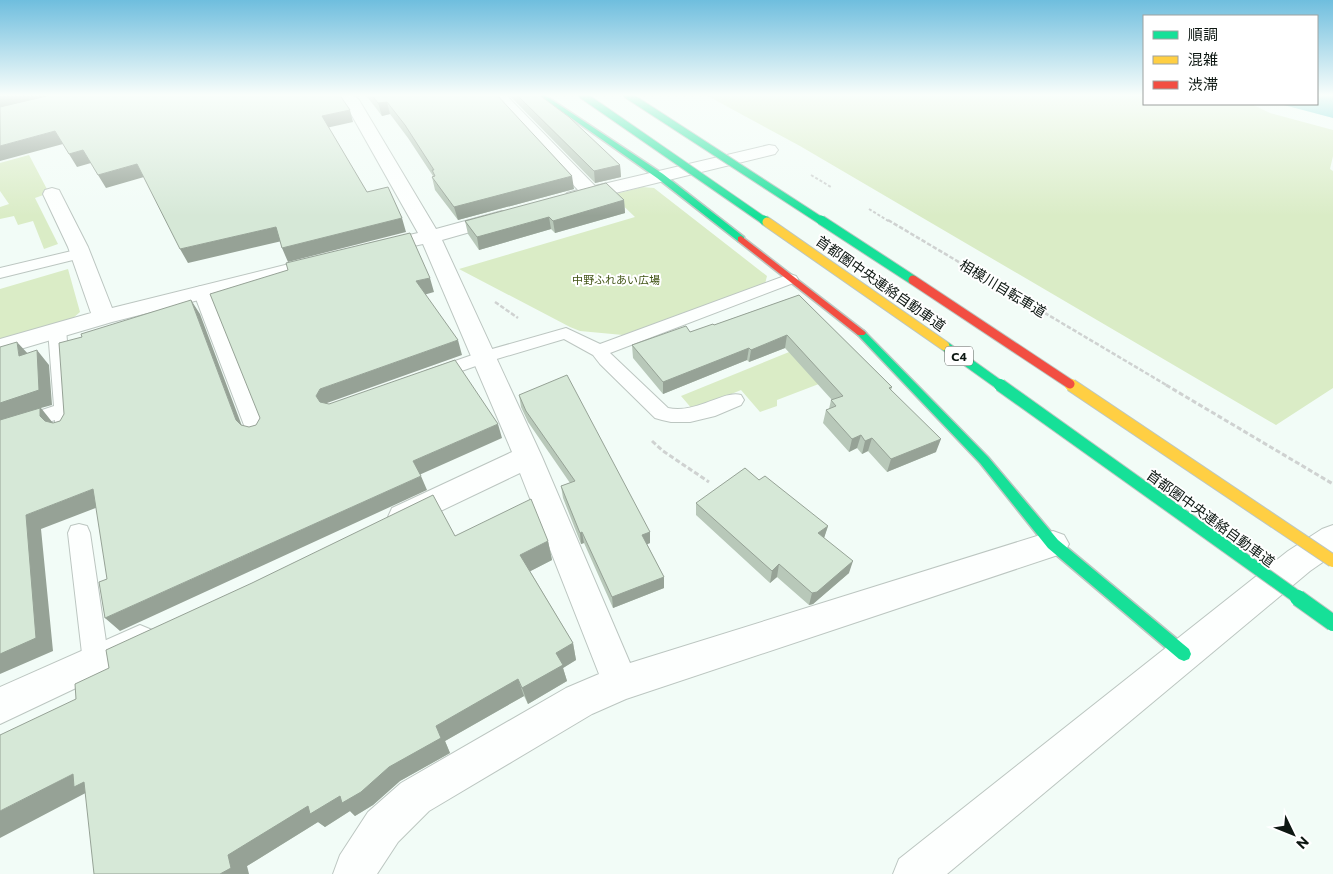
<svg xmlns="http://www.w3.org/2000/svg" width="1333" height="874" font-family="Commissioner,'Noto Sans JP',sans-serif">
  <rect width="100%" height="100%" fill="#f2fcf7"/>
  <path fill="#daecc6" d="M704,94H1144V104H1251L1270,113L1333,130V156L1330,169L1333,171V388L1276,425L800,146Z
    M29,155L49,193L35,198L58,244L44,249L33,221L18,225L14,216L0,219V207L9,204L0,191V163Z
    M642,187L654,188L767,276L765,284L623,335L580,331L570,327L459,269L635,217L612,195Z
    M68,269L80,312L72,319L0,342V289Z
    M826,337L858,369L777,400V406L760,412L741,390L693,410L681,396Z"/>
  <path fill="#5acecf" d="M1317,94H1333V118L1280,104H1317Z"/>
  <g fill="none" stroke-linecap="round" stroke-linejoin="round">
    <g stroke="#bcc6c1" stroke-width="2">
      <path id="lane" d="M80,249L85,251L88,254L85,257L0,278V268Z
        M790,274L796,276L798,279L796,282L610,353L668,408C697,414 723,390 741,395L744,400L741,405L715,416L690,422H671L662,420L655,418L600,364L593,355L564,339L490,361L433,381L426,379L424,375L426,371L478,353L566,328L600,344Z
        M201,286L207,288L209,291L267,433L264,438L257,440L250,438L247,433L193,291L195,288Z
        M57,325L63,326L66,330L75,429L72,434L65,436L58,434L55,429V420L0,438V424L54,406L48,330L51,326Z
        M79,524L87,526L90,533L109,662L105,671L96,674L87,671L83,662L68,533L71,526Z"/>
    </g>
    <g stroke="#bcc6c1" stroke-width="2">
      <path id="street" d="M337,94H352L359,100L436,229L502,211L509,213L512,217L509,221L442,240L542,457L630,663L1053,531L1064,535L1069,544L1064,553L626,699L592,714L429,811L398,842L377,874H333L340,855L368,812L401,783L566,688L599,674L520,473L403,529L392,526L388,517L392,508L512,452L423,244L376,254L369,252L366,248L369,244L418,233L346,105Z
        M490,94H505L595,186L769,145L775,146L778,150L775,154L574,203L567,201L564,197L567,193L578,190Z
        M52,188L59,190L61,194L88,247L112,308L325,255L333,256L336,261L333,266L112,322L0,355V339L91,313L68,247L43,194L45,190Z
        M1333,525V555L1310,571L947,874H893L899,859L1288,551L1322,529Z
        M140,625L152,630L157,641L152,652L0,724V687Z"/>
    </g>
    <g stroke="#bcc6c1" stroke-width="3">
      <path id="fast" d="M537,94H543L663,174L744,237V241H738L657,178Z
        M861,330L864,331L988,457L1058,540L1189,649L1191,654L1189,659L1184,661L1179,659L1048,548L980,463L858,335L856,333Z"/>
    </g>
    <g stroke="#bcc6c1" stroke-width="3">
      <path id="jam" d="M741,236L864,331L866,333L864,335H858L738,241V237Z"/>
    </g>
    <path stroke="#cfd2d1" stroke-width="2" stroke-dasharray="3 2" stroke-linecap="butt" d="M811,175L831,187
      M869,209L890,222"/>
    <path stroke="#cfd2d1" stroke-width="2.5" stroke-dasharray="4.5 2" stroke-linecap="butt" d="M888,220L1168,386
      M495,302L518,318"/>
    <path stroke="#cfd2d1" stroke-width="3" stroke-dasharray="5 2.5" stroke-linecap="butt" d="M1166,385L1333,484
      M652,441L663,451L709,482"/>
    <use href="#lane" fill="#fdfffe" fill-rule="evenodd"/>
    <use href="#street" fill="#fdfffe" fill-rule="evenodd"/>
    <use href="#fast" fill="#16e098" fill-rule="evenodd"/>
    <use href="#jam" fill="#f24e42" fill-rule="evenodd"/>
    <g stroke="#bcc6c1" stroke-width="9" stroke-linecap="butt">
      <path id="fast-bridge-far3" d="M581,94L766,222
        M626,94L823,222"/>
    </g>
    <g stroke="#bcc6c1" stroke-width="11" stroke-linecap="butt">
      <path id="fast-bridge-far2" d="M764,220L767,222
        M821,220L913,280
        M945,346L1001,386"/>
    </g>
    <g stroke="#bcc6c1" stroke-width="14" stroke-linecap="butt">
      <path id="fast-bridge-far1" d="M1000,385L1300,599"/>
    </g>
    <g stroke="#bcc6c1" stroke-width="18" stroke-linecap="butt">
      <path id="fast-bridge" d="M1298,598L1333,623"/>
    </g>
    <g stroke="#bcc6c1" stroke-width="11" stroke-linecap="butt">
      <path id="slow-bridge-far1" d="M767,222L945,346
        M1070,384L1073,386"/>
    </g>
    <g stroke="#bcc6c1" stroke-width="14" stroke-linecap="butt">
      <path id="slow-bridge" d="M1071,385L1333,561"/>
    </g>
    <g stroke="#bcc6c1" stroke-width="11" stroke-linecap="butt">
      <path id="jam-bridge" d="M913,280L1070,384"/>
    </g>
    <use href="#fast-bridge-far3" stroke="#16e098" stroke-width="7"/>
    <use href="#fast-bridge-far2" stroke="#16e098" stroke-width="9"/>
    <use href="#fast-bridge-far1" stroke="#16e098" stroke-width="12"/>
    <use href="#fast-bridge" stroke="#16e098" stroke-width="16"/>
    <use href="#slow-bridge-far1" stroke="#ffcf43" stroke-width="9"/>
    <use href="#slow-bridge" stroke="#ffcf43" stroke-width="12"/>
    <use href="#jam-bridge" stroke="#f24e42" stroke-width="9"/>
  </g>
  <path fill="#b8c8b9" d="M365,94H496L574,189L458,220L435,190L432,177L433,176L408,138L390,114L382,116Z
    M508,94H538L620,165L621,177L595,183Z
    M624,200L625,213L555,233L551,229L479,250L468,234L465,221Z
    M799,295L892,387L891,390L936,452L887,472L868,451L862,454L857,448L849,452L823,423L826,410L829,409L831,400H832L785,348L749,362L747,360L663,394L633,358L632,345L690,332L714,325Z
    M519,395L650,532V543L647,544L664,577V588L613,608L584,543L581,544L563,498L561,486L570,483L528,422L521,407Z
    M759,480L828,526L824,538L849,573L813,604L809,605L777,577L770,583L696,515V503Z
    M455,536L548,541L552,560L530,571L573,643L576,660L563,668L567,681L528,704L524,696L445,741L450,753L400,781L373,805L355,816L350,811L325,827L318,822L247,866L94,874Z"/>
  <path fill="#96a296" d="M0,94H60L0,108Z
    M387,102L390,114L382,116L378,103Z
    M350,110L353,122L326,128L322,116Z
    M55,131L63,144L0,161V146Z
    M83,150L91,163L77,167L69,154Z
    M137,164L144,177L106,188L98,175Z
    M620,165L621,177L595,183L594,171Z
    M572,176L574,189L458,220L454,207Z
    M624,200L625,213L555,233L553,221Z
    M549,217L551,229L479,250L477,237Z
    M402,218L406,232L288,262L282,248Z
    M276,227L282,241L188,263L180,249Z
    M430,278L434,292L420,296L416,281Z
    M191,300L200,314L245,434L236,420Z
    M787,335L785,348L749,362L751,350Z
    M458,340L462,355L327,403L323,411L316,396L320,389Z
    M17,342L30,356H19Z
    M749,348L747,360L663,394V382Z
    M37,350L49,365L52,405L41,408L53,423V430L0,422V403Z
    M498,424L502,438L419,475L413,461Z
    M861,435L857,448L849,452L852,439Z
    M872,438L868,451L862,454L865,441Z
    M941,439L936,452L887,472L891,459Z
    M421,476L427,490L120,631L105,618Z
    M93,489L106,504L41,529L53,651L0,674V654L26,515Z
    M828,526L824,538L818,533Z
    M582,532L584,543L581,544L580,533Z
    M650,532V543L643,546L642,535Z
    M548,541L552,560L525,574L520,555Z
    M853,561L849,573L813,604L809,605L812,593Z
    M779,564L777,577L770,583L772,571Z
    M664,577V588L613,608L612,597Z
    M573,643L576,660L563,668L567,681L528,704L522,688L556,653Z
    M518,679L524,696L445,741L450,753L400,781L373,805L355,816L350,811L325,827L318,822L247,866L249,874H220L228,855L436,726Z
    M73,774L97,787L0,838V811Z"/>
  <path fill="#d6e8d7" stroke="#96a296" d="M55,94H339L350,110L322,116L367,192L388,187L402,218L282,248L276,227L180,249L137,164L98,175L83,150L69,154L55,131L0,146V107Z
    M371,94H496L572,176L454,207L432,177L435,176L432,170H434L405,125L387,102L378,103Z
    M516,94H538L569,117L620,165L594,171Z
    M606,183L624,200L553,221L549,217L477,237L465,221Z
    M410,233L430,278L416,281L458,340L320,389L316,396L320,402L329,404L455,360L498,424L413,461L421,476L105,618L99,582L107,579L93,489L26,515L36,638L0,654V420L40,408V416L45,421L53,423L60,421L64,414L59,343L82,337L81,334L191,300L236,420L241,425L249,427L256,425L260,418L210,294L288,270L286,263Z
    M799,295L892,387L889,388L941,439L891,459L872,438L865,441L861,435L852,439L826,410L836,406L831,400L843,396L787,335L751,350L749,348L663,382L632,345L686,326L690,332L713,324L714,325Z
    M17,342L19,356L37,350L39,390L0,403V347Z
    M567,375L650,532L642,535L664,577L612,597L582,532L580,533L561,486L575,481L526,411L519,395Z
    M745,468L759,480L765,476L828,526L818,533L853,561L817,592L812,593L779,564L772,571L696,503Z
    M433,495L455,536L531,499L548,541L520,555L573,643L556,653L563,665L522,688L518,679L436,726L441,738L389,767L361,792L342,803L340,796L310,814L308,806L228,855L231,868L220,874H94L84,782L74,787L73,774L0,811V735L76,699L75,684L109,668L106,650L252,583Z"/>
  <linearGradient id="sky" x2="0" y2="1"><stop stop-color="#6fbede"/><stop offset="0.44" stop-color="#f9fefb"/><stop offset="1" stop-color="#f9fefb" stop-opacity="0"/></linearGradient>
  <rect width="1333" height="216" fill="url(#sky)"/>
  <g text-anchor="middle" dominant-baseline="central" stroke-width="4" stroke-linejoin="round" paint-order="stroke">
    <g font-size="11" fill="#415415" stroke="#fff">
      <text x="616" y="279">中野ふれあい広場</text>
    </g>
    <rect fill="#fff" stroke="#565d59" stroke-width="1" x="945" y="346.5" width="28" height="19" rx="4"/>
    <g font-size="12" font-weight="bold" fill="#0d1712">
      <text x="959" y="356">C4</text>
    </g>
    <g font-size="14" fill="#0d1712" stroke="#fff">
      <text transform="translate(881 283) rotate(35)">首都圏中央連絡自動車道</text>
      <text transform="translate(1003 288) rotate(31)">相模川自転車道</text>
      <text transform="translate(1211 518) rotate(36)">首都圏中央連絡自動車道</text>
    </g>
  </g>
  <rect x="1143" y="15" width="175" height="90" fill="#ffffff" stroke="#9ea2a0"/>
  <rect x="1153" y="31" width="25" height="8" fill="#16e098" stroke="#9ea2a0"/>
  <text x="1188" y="40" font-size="15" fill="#0d1712">順調</text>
  <rect x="1153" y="56" width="25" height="8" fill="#ffcf43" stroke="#9ea2a0"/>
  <text x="1188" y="65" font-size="15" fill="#0d1712">混雑</text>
  <rect x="1153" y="81" width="25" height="8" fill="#f24e42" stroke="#9ea2a0"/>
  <text x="1188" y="90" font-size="15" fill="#0d1712">渋滞</text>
  <g transform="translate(1293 834) rotate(133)" stroke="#ffffff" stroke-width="4" paint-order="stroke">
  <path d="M0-4L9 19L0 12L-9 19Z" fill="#0d1712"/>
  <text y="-8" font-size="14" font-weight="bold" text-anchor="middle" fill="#0d1712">N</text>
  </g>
</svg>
